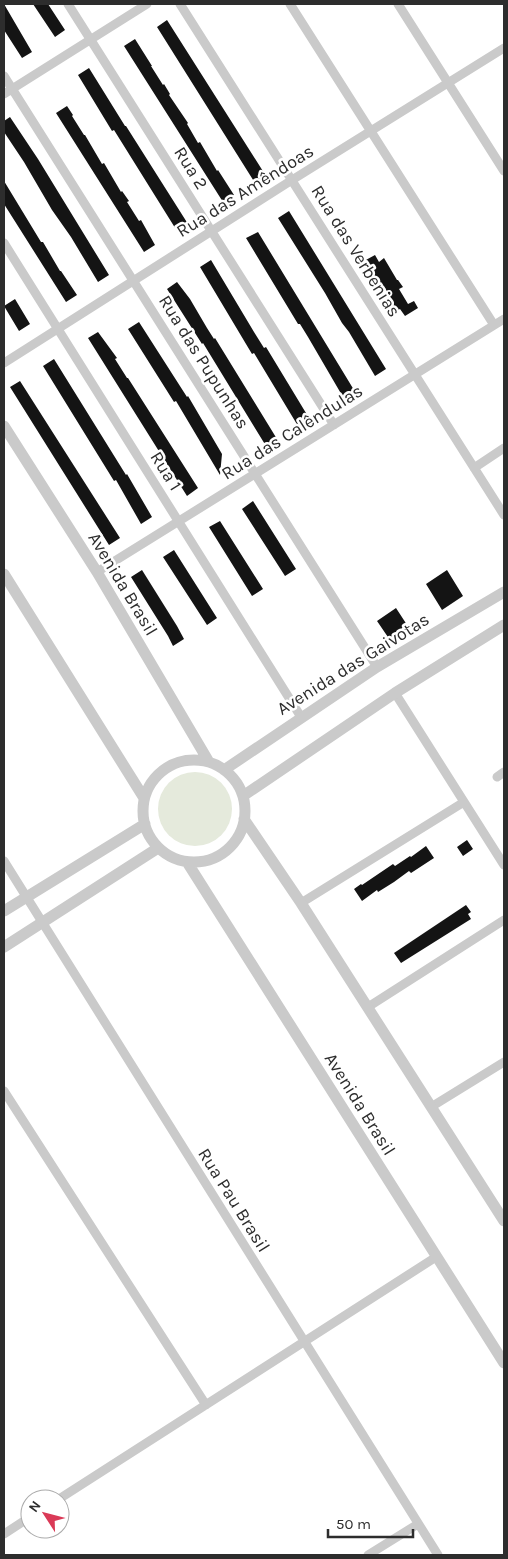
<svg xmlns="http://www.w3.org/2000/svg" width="508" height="1559" font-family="Karla,sans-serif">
  <rect width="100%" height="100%" fill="#fff"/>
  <path fill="#e5eadc" d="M158 809a37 37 0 1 1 74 0a37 37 0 1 1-74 0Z"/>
  <path fill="#141414" d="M4,4L32,52L22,58L4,30Z
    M33,4H48L65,30L55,37Z
    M167,20L266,176L255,183L157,27Z
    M135,39L152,66H151L163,85L164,84L170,94L169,95L188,123L187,124L198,143L200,142L217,171L218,170L234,195L223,202L124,46Z
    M89,68L125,126H126L188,224L177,231L114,130L112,131L78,75Z
    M67,106L73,115L72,116L84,135H85L102,164L104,163L121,192L122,191L129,201L127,202L139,221L141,220L155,245L144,252L56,113Z
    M10,117L38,159L109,275L98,282L71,237L52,210L24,162L4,132V121Z
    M4,181L41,242H43L60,271H61L77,295L66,302L4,204Z
    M289,211L386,369L375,376L349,332L342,323L325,293L278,218Z
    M258,232L354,390L343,397L308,337L300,324H298L246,238Z
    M375,255L379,262L384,258L397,280H398L403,287L399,289L408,304L414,301L418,308L405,316L400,309L396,311L392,304L394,303L385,288L381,290L364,261Z
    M211,260L254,332L264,348L266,347L309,418L298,426L254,353L252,354L246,344L200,267Z
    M177,282L190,299L207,328L214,339L215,338L277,439L266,446L203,343L202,344L167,289Z
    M15,299L30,324L19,331L4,306Z
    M139,322L187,397L188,396L222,454L220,475L176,401L174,402L128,329Z
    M98,332L117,358L115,359L127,378H128L198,488L187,496L88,338Z
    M54,359L126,475L127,474L152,517L141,524L116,480L114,481L43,366Z
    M20,381L120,538L109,545L10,387Z
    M253,501L296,569L285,576L242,509Z
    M220,521L263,589L252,596L209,527Z
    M174,550L217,618L207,625L163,557Z
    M142,570L177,626L184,639L173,646L168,636L131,577Z
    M447,570L463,596L442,610L426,584Z
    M396,608L411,631L392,643L377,621Z
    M467,840L473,849L463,856L457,847Z
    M426,846L434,858L411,873L409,871L394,882L378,892L377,890L362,901L354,889L361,884L362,885L393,864L395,866L410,856L411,857Z
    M466,905L471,912L468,914L471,919L401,963L394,953Z"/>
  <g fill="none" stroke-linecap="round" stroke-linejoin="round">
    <path stroke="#cacaca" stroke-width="9" d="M68,4L334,425
      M180,4L504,515
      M290,4L494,325
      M398,4L504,171
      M4,76L377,667
      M4,94L147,4
      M4,243L301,717
      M4,363L292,180L504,48
      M474,468L504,448
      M97,572L504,319
      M395,693L504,865
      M497,777L504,772
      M4,861L438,1555
      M301,903L464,802
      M368,1007L504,920
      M4,1091L206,1405
      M431,1107L504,1062
      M59,1499L436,1257
      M4,1534L30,1517
      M368,1555L418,1524"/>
    <path stroke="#cacaca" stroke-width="11" d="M4,426L97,572L209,762
      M4,574L144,798
      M143 811a51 51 0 1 1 102 0a51 51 0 1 1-102 0Z
      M224,770L377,667L504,592
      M243,796L395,693L504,625
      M244,819L301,903L504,1221
      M187,862L504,1363
      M4,911L145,824
      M4,947L158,848"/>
  </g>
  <g text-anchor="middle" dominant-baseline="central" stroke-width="5" stroke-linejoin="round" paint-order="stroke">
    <g font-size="18" fill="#2d2d2d" stroke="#fff">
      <text transform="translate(191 168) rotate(58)">Rua 2</text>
      <text transform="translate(245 191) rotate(-32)">Rua das Amêndoas</text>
      <text transform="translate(356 251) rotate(58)">Rua das Verbenias</text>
      <text transform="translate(204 362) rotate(58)">Rua das Pupunhas</text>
      <text transform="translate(292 432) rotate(-32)">Rua das Calêndulas</text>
      <text transform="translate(166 471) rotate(58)">Rua 1</text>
      <text transform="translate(123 584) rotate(59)">Avenida Brasil</text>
      <text transform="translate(353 664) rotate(-32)">Avenida das Gaivotas</text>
      <text transform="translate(360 1104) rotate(58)">Avenida Brasil</text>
      <text transform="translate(234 1200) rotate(58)">Rua Pau Brasil</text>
    </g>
  </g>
  <rect width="508" height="1559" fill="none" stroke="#2d2d2d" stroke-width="10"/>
  <g transform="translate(45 1514) rotate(306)"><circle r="24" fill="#ffffff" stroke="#ababab"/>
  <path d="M0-4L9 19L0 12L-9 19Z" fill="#da3a57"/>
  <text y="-8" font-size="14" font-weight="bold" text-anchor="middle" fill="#2d2d2d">N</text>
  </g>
  <path d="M328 1529v8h85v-8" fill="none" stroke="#2d2d2d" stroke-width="2.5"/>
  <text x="336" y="1529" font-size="15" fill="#2d2d2d" stroke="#ffffff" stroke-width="4" paint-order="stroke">50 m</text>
</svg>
